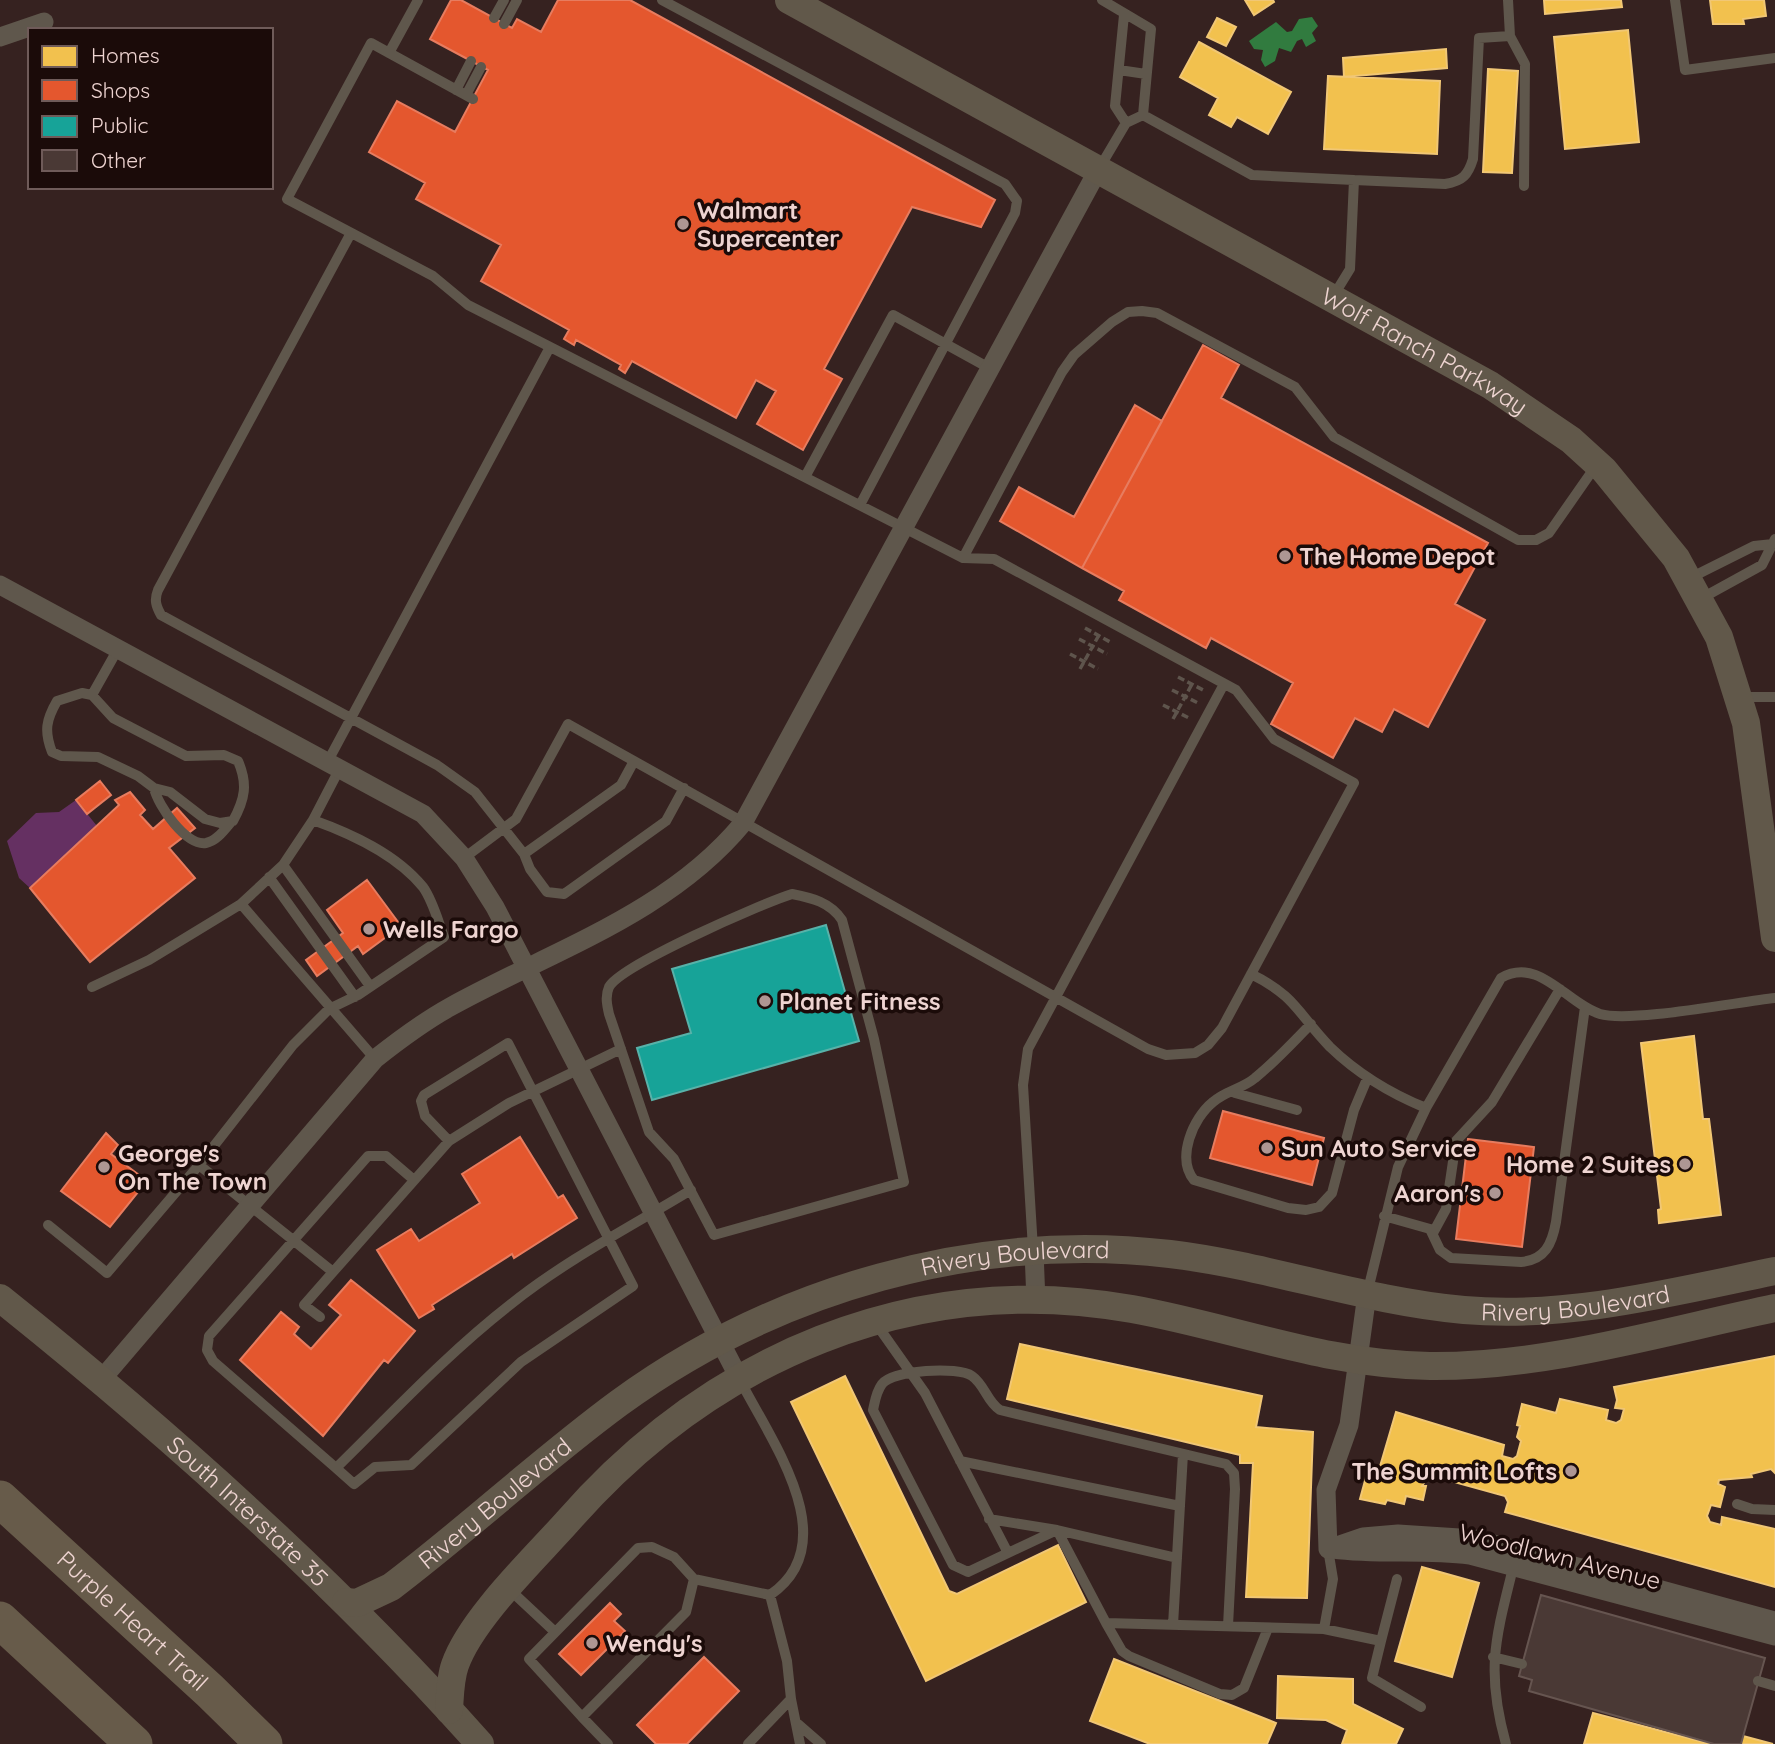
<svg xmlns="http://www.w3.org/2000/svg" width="1775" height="1744" font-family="Quicksand,sans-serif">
<rect width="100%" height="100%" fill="#362220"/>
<path fill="#653062" d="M76,800L97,826L30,888L19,878L7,841L36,813L59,812Z"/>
<path fill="#317b3f" d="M1312,17L1318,26L1312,33L1316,41L1306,47L1302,39L1297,41L1291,52L1279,48L1275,61L1265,67L1261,60L1263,50L1254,49L1249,41L1276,22L1287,32L1292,31L1299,19Z"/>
<path fill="#f2c14e" stroke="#f1c775" stroke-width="2" d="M1245,0H1273L1274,2L1254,15Z
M1544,0H1621L1622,7L1545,14Z
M1710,0H1764L1766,16L1743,19L1744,24H1713Z
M1217,18L1236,27L1226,46L1207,37Z
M1628,30L1639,142L1565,149L1554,37Z
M1199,42L1291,92L1268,134L1237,117L1231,127L1209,115L1218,98L1180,77Z
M1446,49L1447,68L1344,77L1343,58Z
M1488,69L1518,71L1512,173L1483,172Z
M1328,76L1440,81L1437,154L1324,149Z
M1694,1036L1703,1119H1709L1721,1215L1659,1223L1658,1210L1661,1209L1641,1043Z
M1020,1344L1262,1396L1256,1427L1313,1432L1307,1598L1246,1597L1253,1463H1240V1455L1007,1399Z
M1775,1356V1473L1771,1469L1751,1474L1752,1477L1719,1480L1718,1484L1725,1487L1720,1507L1711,1505L1707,1516L1710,1522L1721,1525L1722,1517L1775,1529V1587L1505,1512L1508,1502L1505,1496L1429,1475L1422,1486H1426L1423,1500L1406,1496L1404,1504L1387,1500L1385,1504L1360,1499L1366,1477L1376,1480L1396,1412L1504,1445L1502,1456L1513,1459L1517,1456L1521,1441L1517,1437L1520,1426L1517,1425L1522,1404L1556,1413L1560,1399L1608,1410L1606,1420L1616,1423L1621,1420L1624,1409L1615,1408L1617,1400L1614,1387Z
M845,1376L949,1591L957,1594L1058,1545L1086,1602L926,1681L791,1402Z
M1422,1567L1479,1583L1452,1677L1395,1661Z
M1114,1659L1276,1723L1267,1744H1150L1090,1721Z
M1278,1676L1353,1679V1704L1403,1729L1396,1744H1342L1347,1730L1326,1720L1277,1718Z
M1593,1713L1711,1744H1584Z
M1743,1736L1773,1744H1741Z"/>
<path fill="#e4572e" stroke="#e77c5f" stroke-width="2" d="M451,0H461L512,28L517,19L541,32L558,0H630L995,200L981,227L912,207L824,369L842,379L803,450L757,424L776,391L756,380L736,418L632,361L625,373L619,369L621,365L576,340L574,345L564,339L569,330L481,281L501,245L416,199L425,183L369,152L397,101L455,132L488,70L430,39Z
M1203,345L1239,365L1221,398L1488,543L1455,604L1485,620L1428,727L1394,709L1382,732L1355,718L1333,758L1271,724L1293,683L1211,638L1206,648L1119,600L1124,591L1082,568Z
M1135,405L1162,421L1082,568L1000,521L1019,487L1074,517Z
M100,781L111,795L87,814L76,800Z
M130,792L145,810L140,815L153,829L177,808L195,828L169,848L195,878L90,962L30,888L119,805L115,800Z
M367,880L401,926L363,954L358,946L317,976L306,960L343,933L327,910Z
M1223,1111L1324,1138L1312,1185L1210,1158Z
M106,1133L118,1145L111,1154L147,1181L110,1227L61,1191Z
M520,1137L558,1198L563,1195L577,1218L514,1258L512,1254L432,1305L434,1309L419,1318L377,1250L411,1229L419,1241L480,1203L462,1174Z
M1468,1139L1534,1147L1522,1247L1456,1239Z
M351,1280L415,1331L388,1363L384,1360L323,1436L240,1360L281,1312L299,1327L294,1334L311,1349L341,1315L329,1305Z
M610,1603L621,1614L614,1621L625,1631L581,1675L559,1654Z
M704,1657L739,1691L687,1744H656L637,1725Z"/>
<path fill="#17a398" stroke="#58b2a9" stroke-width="2" d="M826,925L859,1041L652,1100L637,1048L691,1033L672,969Z"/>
<path fill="#4a3935" stroke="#665550" stroke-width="2" d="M1541,1595L1765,1658L1741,1744H1714L1529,1691L1532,1680L1519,1676Z"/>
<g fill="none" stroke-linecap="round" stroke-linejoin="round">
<path stroke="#5e544c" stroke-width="3.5" stroke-dasharray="7 3.5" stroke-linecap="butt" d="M1085,628L1112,643
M1079,639L1107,654
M1070,654L1098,669
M1080,669L1099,635
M1178,677L1205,691
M1172,690L1200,704
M1163,705L1191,719
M1173,719L1192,684"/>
<path stroke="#5f574c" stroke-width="10" d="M662,0L1005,184L1017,201L1015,213L860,505
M1675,0L1685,70L1775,58
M1124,15L1115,106L1126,123
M494,18L504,0
M504,24L517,0
M1510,36L1525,64L1524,186
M389,53L418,0
M1119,70L1146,74
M456,90L471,61
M466,95L481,67
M1143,115L1252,175L1354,180
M1100,167L1126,123L1143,115L1151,29L1102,0
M351,233L158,590C154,600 156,606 161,615L437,765L475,792L524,854L621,785L634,761
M1334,295L1350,269L1354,180L1445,184C1463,181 1468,175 1473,159L1479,38L1510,36L1508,0
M805,477L893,315L991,369
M963,558L1062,372L1074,355L1112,322L1128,312L1142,311L1157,313L1295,387L1334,437L1518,540H1536L1549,533L1595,467
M1690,578L1754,546L1773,544
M1702,598L1762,565L1775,539
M82,693L92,695L113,718L186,756L224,755L238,761C248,784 245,799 233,821L220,823L205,819L170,792L154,788L138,776L98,757L61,756L52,752C44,731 46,720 57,701Z
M92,695L119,647
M1741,697H1775
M328,761L550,347
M340,768L313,820L283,865L241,904L375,1059
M154,788C158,806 186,846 206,843C217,841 225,829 232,821
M313,820C352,834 396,854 423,887C433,901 438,921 444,937L358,995L329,1009L293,1045L199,1165L333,1272L449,1141L509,1103L621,1049
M524,854L530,869L547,892L564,894L666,821L684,788
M464,858L516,819L568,724L1148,1049L1166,1055L1195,1053L1208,1045L1222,1028L1354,783L1274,739L1236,690L994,559L963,558L468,305L433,276L287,199L371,43L473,99
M283,865L370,986
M269,877L355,997
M792,894C812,898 830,902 842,920L874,1039L904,1182L714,1235L674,1159L649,1132L609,1014C607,1005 605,996 609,987C621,965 763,903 792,894Z
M1251,974C1296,996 1298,1014 1330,1047C1359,1075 1389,1093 1426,1108
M92,987L149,960L241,904
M1311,1024C1293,1042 1275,1062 1255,1078C1242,1089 1225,1091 1213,1102C1193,1118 1176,1158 1194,1180L1288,1208L1306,1210L1319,1207L1332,1193L1354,1110L1367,1079
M1235,1093L1297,1110
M414,1180L386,1156H368L209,1336L207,1350L213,1361L336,1468C393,1412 448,1353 511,1304C566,1260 630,1227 691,1190
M1384,1216L1430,1229L1440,1250L1451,1258L1521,1262C1545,1260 1552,1244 1556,1222L1585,1007
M48,1225L107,1273L199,1165
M1433,1233L1446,1209L1456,1141L1492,1102L1560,989
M1033,1249L1023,1085L1028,1049L1224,684
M1367,1294L1398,1167L1426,1108L1501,978C1539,956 1566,1003 1600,1014C1630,1023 1737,1002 1775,998
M320,1317L304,1305L333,1272
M877,1325L925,1393L1008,1553L1057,1530L1106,1623L1324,1629L1333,1579L1328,1549
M960,1461L1180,1506
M336,1468L354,1484L375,1467L411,1465L521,1362L633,1286L508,1043L424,1095L421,1101L425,1116L449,1141
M1737,1504L1752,1509L1775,1510
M989,1519L1057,1530L1177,1558
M652,1547L674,1557L694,1579L686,1612L582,1717L529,1659L638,1548Z
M1008,1553L968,1572L953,1565L873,1410C875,1401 876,1392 882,1384C893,1370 958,1366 972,1376C985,1385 987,1402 1000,1410L1226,1464L1234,1473L1235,1489L1228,1626
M694,1579L770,1595C846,1543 772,1442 741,1382
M509,1589L554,1631
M1106,1623L1122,1651L1129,1656L1220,1694L1232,1695L1244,1688L1268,1628
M1173,1625L1183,1454
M1324,1629L1381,1641L1372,1678L1421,1707
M1381,1641L1397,1579
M1493,1657L1522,1664
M1758,1681L1775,1686
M791,1699L800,1744
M582,1717L608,1744
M798,1724L821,1744
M748,1744L791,1699L787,1661L770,1595
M1506,1744C1485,1669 1496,1637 1514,1564"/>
<path stroke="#5f574c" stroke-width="19" d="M0,37L44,22
M0,585L423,814L464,858L495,907L739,1378
M1034,1251L1036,1302
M101,1380L375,1059C399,1040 423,1022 450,1007C551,951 668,914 743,823L1098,170
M1328,1549L1363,1537L1398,1534L1475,1539L1775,1621
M1328,1549L1326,1490L1349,1425L1367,1294
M1333,1549C1379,1555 1424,1549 1470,1555L1775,1636"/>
<g stroke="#61584a" stroke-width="28">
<path id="s1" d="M789,0L1490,385L1571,440L1604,470L1676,558L1719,637L1746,723L1775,938"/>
<path id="s2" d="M0,1298C170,1434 335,1581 480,1744"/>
<path id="s3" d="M346,1602L357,1603L391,1587C469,1528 540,1461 619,1403C775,1289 977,1231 1170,1254C1269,1266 1364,1301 1464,1310C1569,1319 1673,1292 1775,1271"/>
<path d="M449,1710C450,1695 450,1679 455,1665C471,1619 534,1559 567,1522C710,1358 913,1270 1132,1309C1232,1327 1327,1365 1430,1366C1546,1367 1662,1332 1775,1308"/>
</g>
<g stroke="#675b4a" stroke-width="37">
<path id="s4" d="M0,1499L210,1691L264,1744"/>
<path d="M0,1620L134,1744"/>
</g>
</g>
<g fill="#ae9693" stroke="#1b0b09" stroke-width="2.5">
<circle cx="683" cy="224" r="7"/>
<circle cx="1285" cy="556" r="7"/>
<circle cx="369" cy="929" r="7"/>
<circle cx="765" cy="1001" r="7"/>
<circle cx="1267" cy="1148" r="7"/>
<circle cx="1685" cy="1164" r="7"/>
<circle cx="104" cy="1167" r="7"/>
<circle cx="1495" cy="1193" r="7"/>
<circle cx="1571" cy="1471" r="7"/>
<circle cx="592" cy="1643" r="7"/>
</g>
<g text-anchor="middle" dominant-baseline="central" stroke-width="7" stroke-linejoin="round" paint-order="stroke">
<g font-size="24" font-weight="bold" fill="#eed4d1" stroke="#1b0b09" text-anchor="start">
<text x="697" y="210">Walmart<tspan x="697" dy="28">Supercenter</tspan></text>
<text x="1299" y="556">The Home Depot</text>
<text x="383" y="929">Wells Fargo</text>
<text x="779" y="1001">Planet Fitness</text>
<text x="1281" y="1148">Sun Auto Service</text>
<text x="118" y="1153">George's<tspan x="118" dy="28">On The Town</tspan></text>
<text x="1671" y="1164" text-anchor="end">Home 2 Suites</text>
<text x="1481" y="1193" text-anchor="end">Aaron's</text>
<text x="1557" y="1471" text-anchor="end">The Summit Lofts</text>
<text x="606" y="1643">Wendy's</text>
</g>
<g font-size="24" fill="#eed4d1" stroke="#1b0b09">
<text stroke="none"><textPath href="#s1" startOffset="726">Wolf Ranch Parkway</textPath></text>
<text stroke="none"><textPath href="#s3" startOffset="770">Rivery Boulevard</textPath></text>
<text stroke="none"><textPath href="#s3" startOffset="1337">Rivery Boulevard</textPath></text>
<text stroke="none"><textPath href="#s3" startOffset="182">Rivery Boulevard</textPath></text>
<text stroke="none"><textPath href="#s2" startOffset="327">South Interstate 35</textPath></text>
<text transform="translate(1560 1556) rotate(14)">Woodlawn Avenue</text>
<text stroke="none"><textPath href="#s4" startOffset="180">Purple Heart Trail</textPath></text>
</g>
</g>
<rect x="28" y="28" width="245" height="161" fill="#1b0b09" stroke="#6f5b59" stroke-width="2"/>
<rect x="42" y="46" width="35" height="21" fill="#f2c14e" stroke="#6f5b59" stroke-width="2"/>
<text x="91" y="63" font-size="21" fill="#eed4d1">Homes</text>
<rect x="42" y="80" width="35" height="21" fill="#e4572e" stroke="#6f5b59" stroke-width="2"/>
<text x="91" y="98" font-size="21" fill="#eed4d1">Shops</text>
<rect x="42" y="116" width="35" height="21" fill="#17a398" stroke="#6f5b59" stroke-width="2"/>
<text x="91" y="133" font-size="21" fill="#eed4d1">Public</text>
<rect x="42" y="150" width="35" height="21" fill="#4a3935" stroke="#6f5b59" stroke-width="2"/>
<text x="91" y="168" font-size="21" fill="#eed4d1">Other</text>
</svg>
